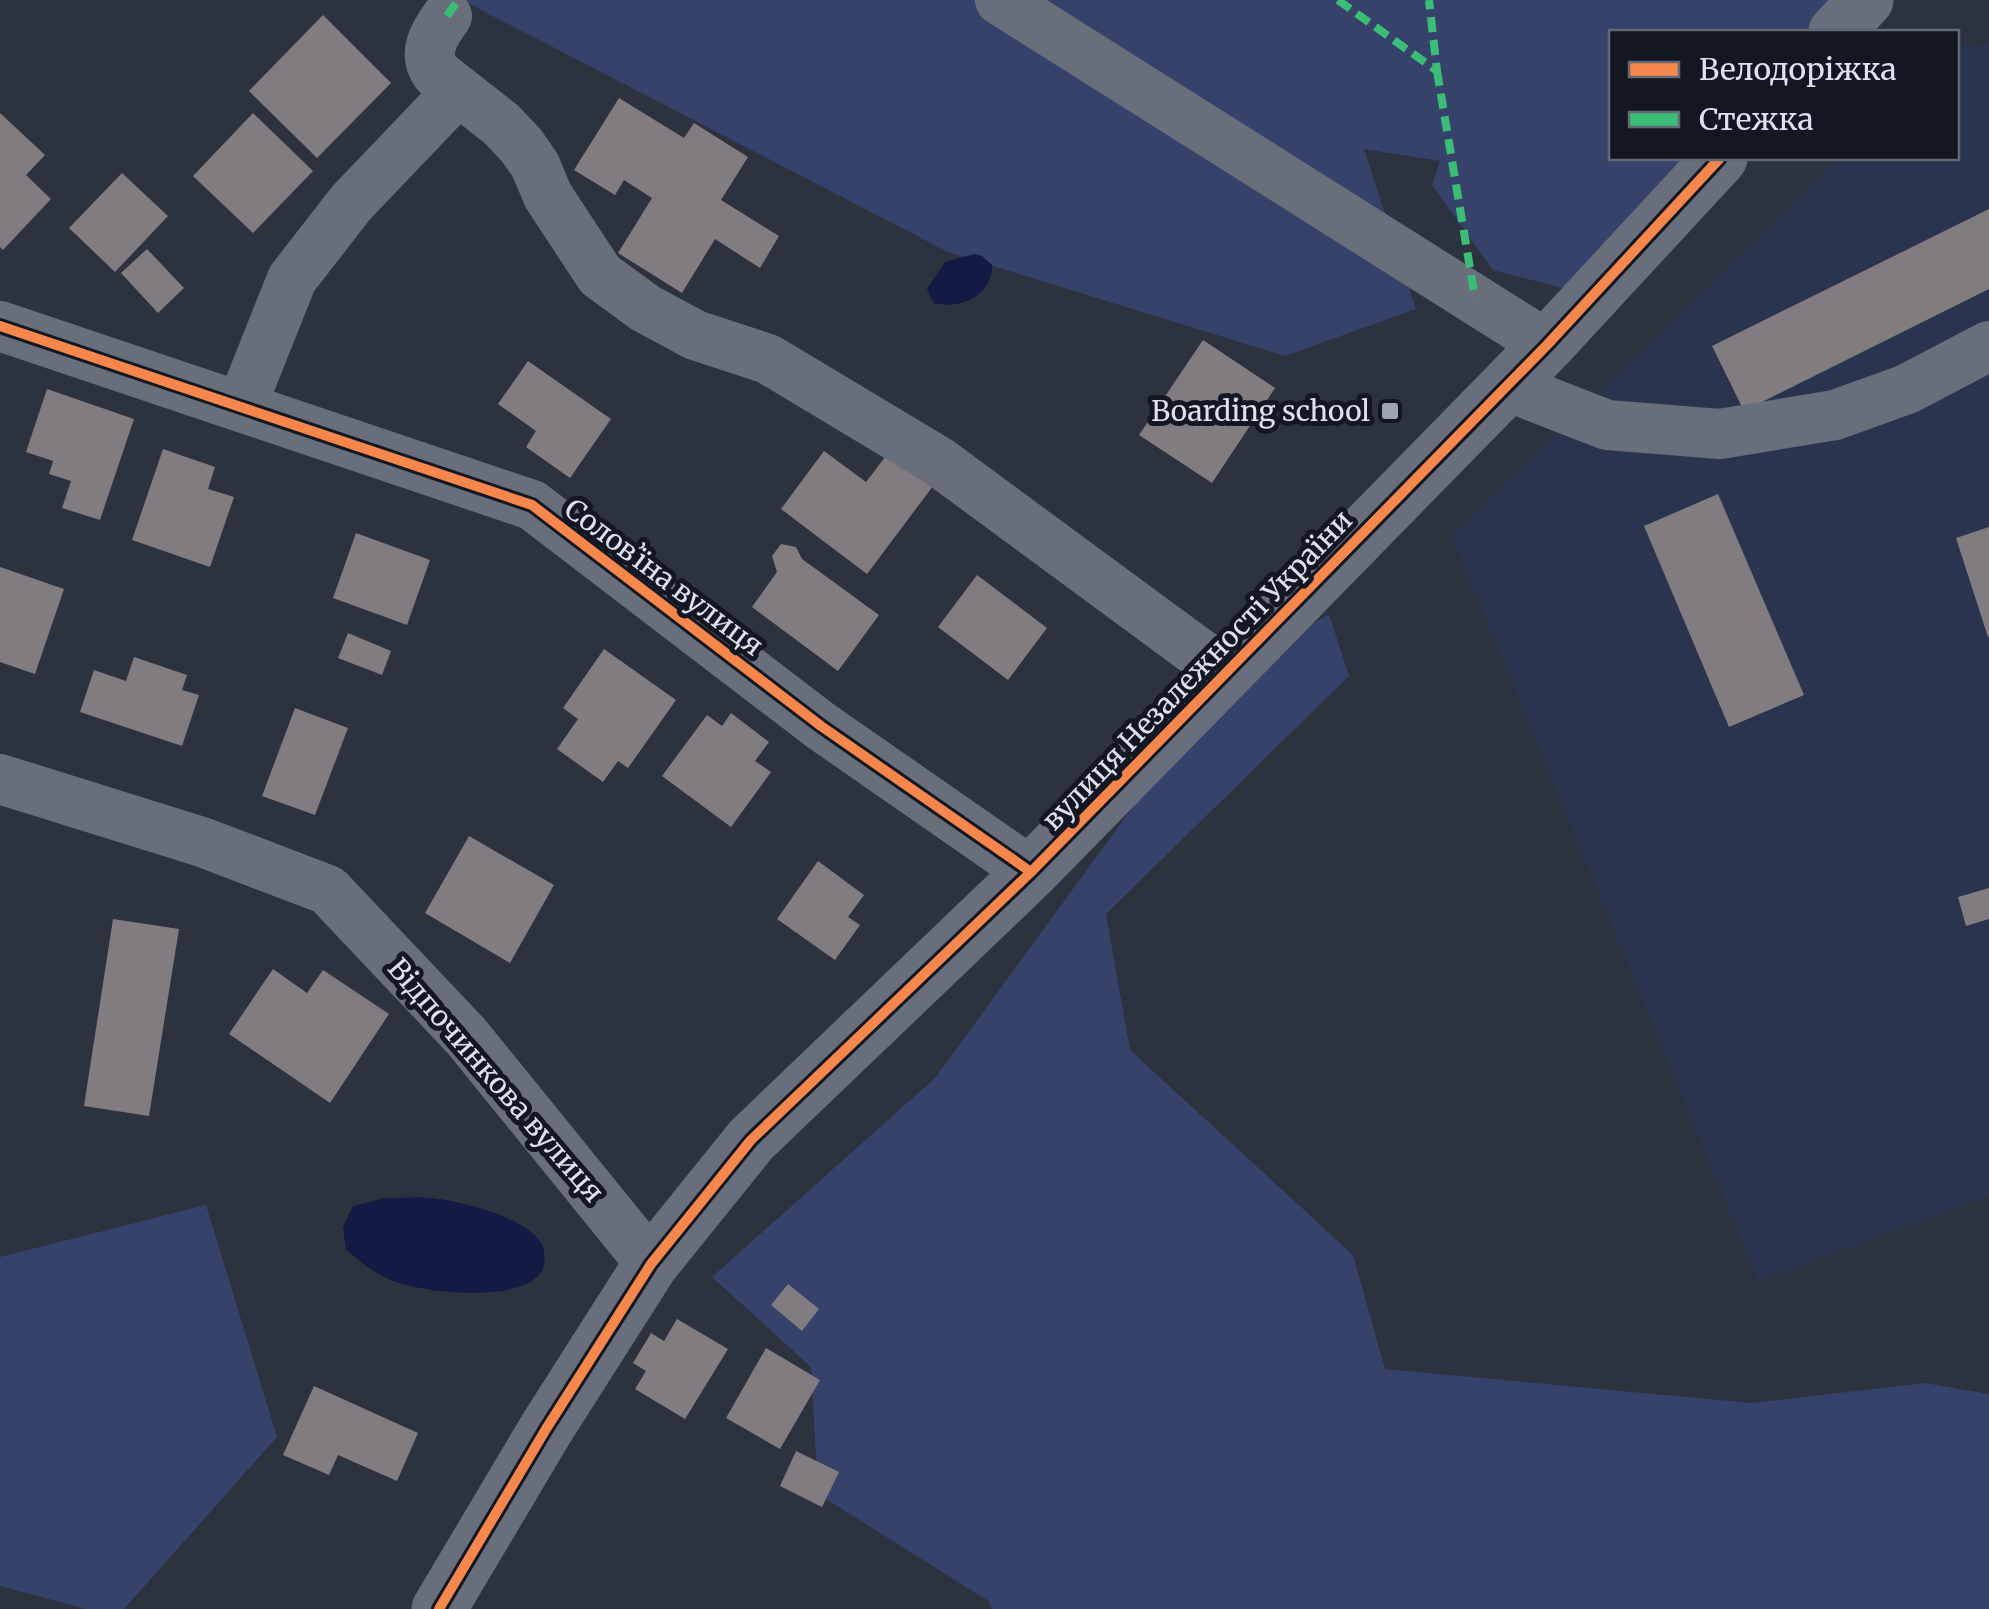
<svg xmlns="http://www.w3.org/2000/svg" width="1989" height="1609" font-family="Merriweather,serif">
<rect width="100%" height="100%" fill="#2d323f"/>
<path fill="#2a344f" d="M1989,43V1196L1758,1281L1452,536L1840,158H1956L1957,47Z"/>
<path fill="#37426b" d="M462,0H1835L1806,32H1612V158H1693L1566,289L1493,270L1432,185L1440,161L1364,149L1416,309L1285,356L948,252Z
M1329,614L1349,676L1106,914L1130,1050L1353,1255L1385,1369L1751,1403L1925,1383L1989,1394V1609H992L990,1602L818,1494L811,1367L712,1277L935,1078L1146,789L1268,650Z
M206,1205L277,1437L124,1609H87L0,1586V1257Z"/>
<path fill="#131a43" d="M974,254L982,256L992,265C993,284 979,298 961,303C953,306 942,304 934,304L927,289L945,262Z
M385,1198C401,1198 417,1197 432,1198C460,1201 541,1220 544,1252C545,1260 545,1268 540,1274C515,1304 415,1293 384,1277C370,1270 358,1259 346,1250L343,1227L353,1206Z"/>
<path fill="#817c80" d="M323,15L391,83L317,158L249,91Z
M619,98L684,138L694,123L748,157L721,200L779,236L760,268L715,239L682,293L618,253L652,198L624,180L615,195L574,170Z
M0,113L45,155L26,175L51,199L3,250L0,247Z
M253,113L313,171L253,233L193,176Z
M122,173L168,216L115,272L69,228Z
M1989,209V289L1744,411L1712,346Z
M147,249L184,288L158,313L121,273Z
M1203,340L1275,388L1212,483L1139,435Z
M528,361L611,419L570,478L526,447L536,431L498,404Z
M47,389L134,419L100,520L62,508L71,481L49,474L53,461L26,452Z
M892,448L936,482L867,574L781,509L824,451L866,482Z
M163,449L215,467L208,489L234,497L210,567L132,540Z
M1718,494L1804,695L1729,727L1644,526Z
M1989,527V637H1988L1956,538Z
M356,533L430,560L407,625L333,598Z
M781,544L796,547L802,559L879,615L838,671L752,607L777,572L772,556Z
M0,567L64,589L35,674L0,662Z
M977,575L1047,628L1008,680L938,627Z
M348,633L391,651L382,675L338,658Z
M604,649L676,700L628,768L618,761L603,782L557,749L578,719L563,708Z
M134,657L187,675L182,690L199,695L182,746L80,712L94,670L126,681Z
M295,708L348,728L315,815L262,796Z
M731,713L769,742L755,761L771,772L731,827L662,776L707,715L722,726Z
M469,836L554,885L510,963L425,913Z
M818,861L864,895L848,917L860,925L835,960L777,919Z
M1989,888V919L1966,926L1958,897Z
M113,919L179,929L149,1116L84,1106Z
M273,969L307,993L323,970L389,1014L330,1103L229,1034Z
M788,1284L819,1309L802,1331L771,1305Z
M677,1319L728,1349L685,1419L635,1389L646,1371L633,1363L651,1333L664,1341Z
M766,1348L820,1380L780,1449L726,1418Z
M314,1386L418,1433L397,1481L338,1455L329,1475L283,1455Z
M796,1451L839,1472L822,1507L780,1486Z"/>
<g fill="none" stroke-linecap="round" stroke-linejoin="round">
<path stroke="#696e7b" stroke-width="50" d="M1000,0L1547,345
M447,16C434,34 422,53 436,73L501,124L521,145L535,165L548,196L600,275L645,308L695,335L768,359L938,461L1226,673
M0,326L532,505L821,726L1031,872
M1507,386L1607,425L1720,434L1835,415L1907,389L1989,346
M241,407L292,279L351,203L458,91
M0,779L202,842L328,890L466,1036L651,1264"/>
<path stroke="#696e7c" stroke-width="55" d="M1836,32L1866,0
M439,1609L546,1429L651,1264L751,1140L1031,872L1547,345L1720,158"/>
<path stroke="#3abd76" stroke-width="8" stroke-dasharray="15 8" stroke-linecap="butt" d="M1338,0L1437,71L1429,0
M447,16L458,0
M1437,71L1475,298"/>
<defs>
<path id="cycleway" d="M0,326L532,505L821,726L1031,872
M439,1609L546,1429L651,1264L751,1140L1031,872L1547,345L1720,158"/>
</defs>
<use href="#cycleway" stroke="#131722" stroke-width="16"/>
<use href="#cycleway" stroke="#f5874c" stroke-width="10"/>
</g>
<rect fill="#9fa4b3" stroke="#131722" stroke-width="4" x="1380" y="401" width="20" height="20" rx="5"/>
<g text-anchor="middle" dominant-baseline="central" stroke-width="10" stroke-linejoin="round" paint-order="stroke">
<g font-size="28" fill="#dce2f2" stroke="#131722" text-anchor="end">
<text x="1370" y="411">Boarding school</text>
</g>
<g font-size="28" fill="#dce2f2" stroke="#131722">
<text transform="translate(664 577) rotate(37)">Соловʼїна вулиця</text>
<text transform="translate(1197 670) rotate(-46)">вулиця Незалежності України</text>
<text transform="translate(496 1080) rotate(49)">Відпочинкова вулиця</text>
</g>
</g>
<rect x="1609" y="30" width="350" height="130" fill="#131722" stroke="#636875" stroke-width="2.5"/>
<rect x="1629" y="62" width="50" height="15" fill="#f5874c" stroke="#636875" stroke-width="2.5"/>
<text x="1699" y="80" font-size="30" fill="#dce2f2">Велодоріжка</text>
<rect x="1629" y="112" width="50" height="15" fill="#3abd76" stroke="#636875" stroke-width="2.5"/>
<text x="1699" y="130" font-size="30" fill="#dce2f2">Стежка</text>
</svg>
